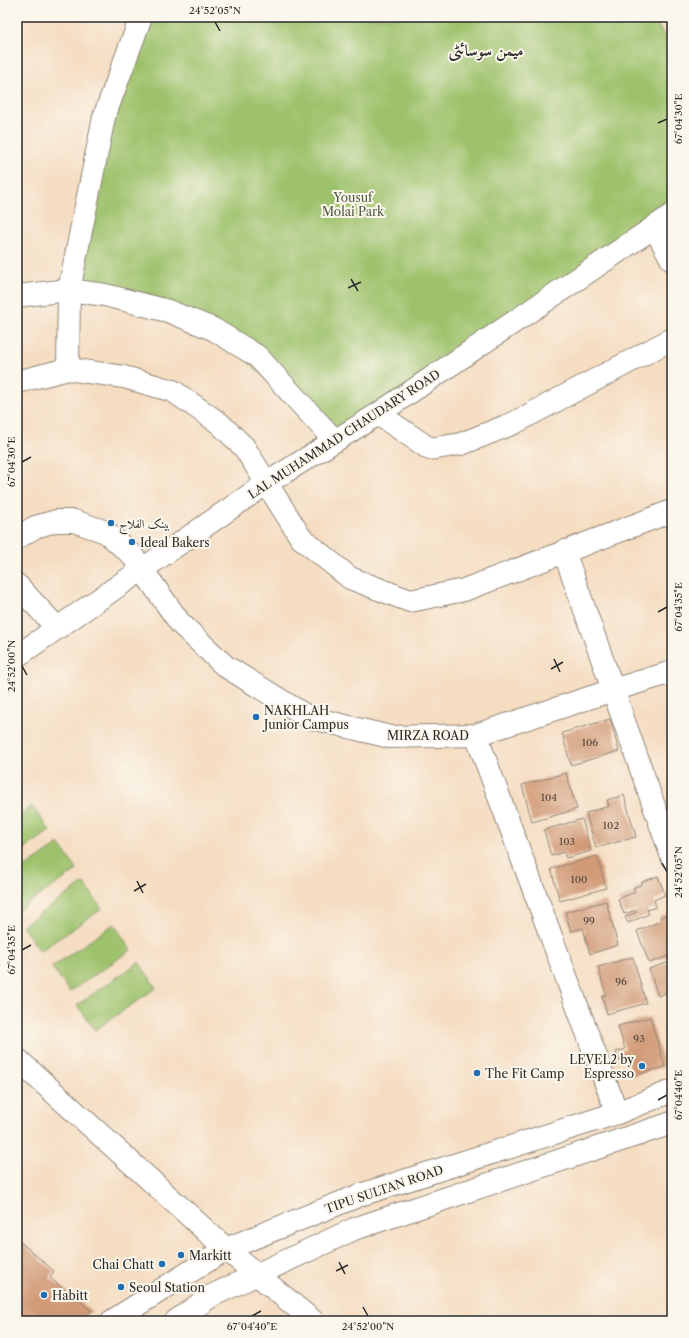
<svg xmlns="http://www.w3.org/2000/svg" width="689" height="1338" font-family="'Libre Caslon Text',Amiri,serif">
<rect width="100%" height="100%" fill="#fbf7ec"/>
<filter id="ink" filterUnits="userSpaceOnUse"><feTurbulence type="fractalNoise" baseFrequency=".025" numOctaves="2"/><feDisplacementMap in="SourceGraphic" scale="8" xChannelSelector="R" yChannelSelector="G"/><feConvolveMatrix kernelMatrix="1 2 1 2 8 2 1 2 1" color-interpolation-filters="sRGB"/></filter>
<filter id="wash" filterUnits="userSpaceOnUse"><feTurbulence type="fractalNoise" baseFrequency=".012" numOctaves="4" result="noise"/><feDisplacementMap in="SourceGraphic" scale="16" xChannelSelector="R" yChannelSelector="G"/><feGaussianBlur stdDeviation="0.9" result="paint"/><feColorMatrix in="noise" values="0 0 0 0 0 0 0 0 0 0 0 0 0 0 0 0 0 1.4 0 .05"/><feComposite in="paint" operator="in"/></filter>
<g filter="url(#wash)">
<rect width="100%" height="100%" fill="#f5ddc2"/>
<path fill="#9ec26c" stroke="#64764c" d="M141,17H652L672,47V215L334,441L213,329L69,290Z
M32,806L50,831L17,854V816Z
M59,844L77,870L17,911V873Z
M84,883L102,909L40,951L22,926Z
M114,924L131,950L70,992L52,967Z
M139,962L156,988L95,1030L77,1005Z"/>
<g id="blocks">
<path fill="#d29b78" d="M610,719L619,751L571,765L562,733Z
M566,773L577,809L532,822L522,785Z
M624,795L636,837L596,848L586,813L609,806L607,800Z
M582,819L591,851L566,858L564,852L551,856L544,830Z
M597,856L606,888L560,901L551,869Z
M658,876L665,895L654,900L656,907L647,910L649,914L628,923L625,917L637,912L636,910L624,914L618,899L635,892L633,888L642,884V882Z
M606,901L618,945L590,954L583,928L571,931L565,912Z
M672,913V955L649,963L637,931L661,921L660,917Z
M633,957L646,1003L607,1014L602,996L606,995L598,967Z
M672,961V991L658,996L649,969Z
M672,1009V1027L667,1010Z
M650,1017L665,1067L632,1076L627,1058L619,1061L616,1052L625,1049L618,1026Z
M17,1239L54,1271L50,1278L92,1311L79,1321H17Z"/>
</g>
</g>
<g filter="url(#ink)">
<use href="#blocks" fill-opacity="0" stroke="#908476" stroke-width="1"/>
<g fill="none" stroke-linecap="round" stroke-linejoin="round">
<defs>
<path id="minor" d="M654,227L672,260
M17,296L69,290L105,295L168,311L213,329L257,356L335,441
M68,369L69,290L104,117L141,17
M17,382L68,369L124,377L173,391L219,423L244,447L301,538L350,578L410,601L464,590L672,511
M378,414L430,449L461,444L514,423L672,339
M17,538L35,527L56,521H74L106,532L132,555L180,623L225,666L308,717L390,737L476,735L613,690L672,672
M564,551L672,857
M17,585L57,628
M17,656L267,483L378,414L672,215
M476,735L617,1113
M17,1059L226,1249L313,1321"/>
<path id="major" d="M112,1321L226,1249L360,1195L617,1113L672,1091
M176,1321L211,1296L354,1229L672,1123"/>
</defs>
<use href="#minor" stroke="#908476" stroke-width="24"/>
<use href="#major" stroke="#908476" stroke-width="24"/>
<use href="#minor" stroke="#fff" stroke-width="22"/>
<use href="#major" stroke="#fff" stroke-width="22"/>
</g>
</g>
<path fill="none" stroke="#2b2b2b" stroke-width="1.5" d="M215,22L220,31M658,123L667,119M351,279L358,291M348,288L361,282M22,462L31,457M658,612L667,607M554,659L560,672M22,666L27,675M551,669L563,662M662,863L667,872M137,881L143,893M134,891L146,884M22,950L31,945M658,1100L667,1095M339,1262L345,1274M336,1271L348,1265M363,1307L368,1316M252,1316L261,1311"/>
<g fill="#1f6fb2" stroke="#fbf7ec" stroke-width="1.5">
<circle cx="111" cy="523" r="4"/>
<circle cx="132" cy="542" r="4"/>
<circle cx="256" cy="717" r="4"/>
<circle cx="642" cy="1066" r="4"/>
<circle cx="477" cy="1073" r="4"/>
<circle cx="181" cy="1255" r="4"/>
<circle cx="162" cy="1264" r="4"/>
<circle cx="121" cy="1287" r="4"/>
<circle cx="44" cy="1295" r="4"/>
</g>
<g text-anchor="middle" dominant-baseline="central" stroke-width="4" stroke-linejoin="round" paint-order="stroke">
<g font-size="10" fill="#55473e">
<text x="590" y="742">106</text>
<text x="549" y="797">104</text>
<text x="611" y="825">102</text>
<text x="567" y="841">103</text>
<text x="579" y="879">100</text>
<text x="589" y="920">99</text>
<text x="621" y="981">96</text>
<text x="639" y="1038">93</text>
</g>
<g font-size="12" fill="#4e583e" stroke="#fbf7ec">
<text x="353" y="197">Yousuf<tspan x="353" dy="14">Molai Park</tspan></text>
</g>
<g font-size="12" fill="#2b2b2b" stroke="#fbf7ec">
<text transform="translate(344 434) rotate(-33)">LAL MUHAMMAD CHAUDARY ROAD</text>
<text x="428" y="735">MIRZA ROAD</text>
<text transform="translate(384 1189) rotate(-19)">TIPU SULTAN ROAD</text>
</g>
<g font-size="12" fill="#2b2b2b" stroke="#fbf7ec" text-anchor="start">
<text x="119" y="523">بینک الفلاح</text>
<text x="140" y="542">Ideal Bakers</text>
<text x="264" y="710">NAKHLAH<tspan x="264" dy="14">Junior Campus</tspan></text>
<text x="634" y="1059" text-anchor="end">LEVEL2 by<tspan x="634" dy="14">Espresso</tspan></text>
<text x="485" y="1073">The Fit Camp</text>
<text x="189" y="1255">Markitt</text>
<text x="154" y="1264" text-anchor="end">Chai Chatt</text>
<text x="129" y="1287">Seoul Station</text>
<text x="52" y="1295">Habitt</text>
</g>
<g font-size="16" font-weight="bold" fill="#2b2b2b" stroke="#fbf7ec">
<text x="486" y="50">میمن سوسائٹی</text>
</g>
</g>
<rect width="689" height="1338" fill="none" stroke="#fbf7ec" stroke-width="44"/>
<rect x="22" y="22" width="645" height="1294" fill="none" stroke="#2b2b2b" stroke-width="1.5"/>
<g font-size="10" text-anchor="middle" fill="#2b2b2b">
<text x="215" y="14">24°52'05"N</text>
<text transform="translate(678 119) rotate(-90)" y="4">67°04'30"E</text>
<text transform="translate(11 462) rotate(-90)" y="4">67°04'30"E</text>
<text transform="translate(678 607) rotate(-90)" y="4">67°04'35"E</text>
<text transform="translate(11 666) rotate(-90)" y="4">24°52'00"N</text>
<text transform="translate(678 872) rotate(-90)" y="4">24°52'05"N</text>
<text transform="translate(11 950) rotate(-90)" y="4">67°04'35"E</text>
<text transform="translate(678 1095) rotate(-90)" y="4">67°04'40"E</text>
<text x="252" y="1330">67°04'40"E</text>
<text x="368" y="1330">24°52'00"N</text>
</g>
</svg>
